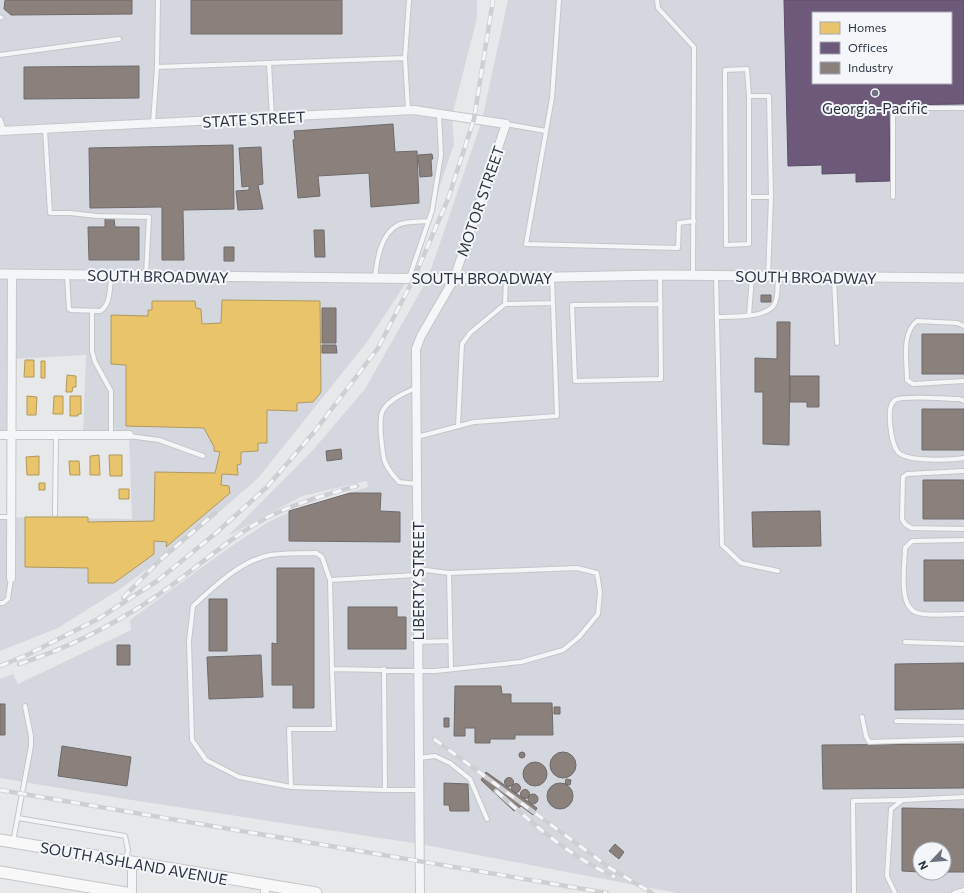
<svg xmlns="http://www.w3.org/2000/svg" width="964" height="893" font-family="Commissioner,sans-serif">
<rect width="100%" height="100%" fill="#e6e8ea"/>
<path fill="#d4d7dd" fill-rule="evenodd" d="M0,0H477V18L452,116L454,144L409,278L367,342L259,477L192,536L120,589L58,628L0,651V517L132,519L129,436L83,435L86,355L11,359V435H0Z
M508,0H964V893H677L420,844L119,798L0,778V679L13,674L18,684L131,630L130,620L230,547L268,522L296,509L368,487L367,481L302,496L228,536L313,450L365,389L428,278L482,120ZM813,13H951V83H813ZM920,849H944V873H920Z"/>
<path fill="#e9c46a" stroke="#b0995f" d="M222,300L320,301L321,392L313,402L297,403V411L267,410V443H258V451L241,452V464L237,465L238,475L222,474L221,485L229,486L230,493L166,547L167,542L154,541V554L114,583H88V568L25,567V517H88V522L154,521L155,472L215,473L220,452L214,451V447L204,428L126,426V365L111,364V315L148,316V310H152V301H195L196,308L201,309L202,324L221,323Z
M25,360H34V377H24Z
M41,361H45V378H41Z
M67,375L76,376V387H73L72,392H66Z
M27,396L37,397L36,415H27Z
M54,396H63V414H53Z
M70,396H81V414H78V416H70Z
M99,455L100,475H90V456Z
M109,455H122V476H110Z
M39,456V475H27L26,457Z
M69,461H79L80,475H70Z
M39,483H45V490H39Z
M119,489H129V499H119Z"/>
<path fill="#6d597a" stroke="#594e6a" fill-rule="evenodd" d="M784,0H964V104L889,105L890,181L856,182V173L822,174V165L788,166ZM813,13H951V83H813Z"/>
<path fill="#8a817c" stroke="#6e6a6c" d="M5,0H132V14L11,15L4,9Z
M191,0H342V34H191Z
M139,66V98L24,99V67Z
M393,124L395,152L417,151L419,203L371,207L369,173L318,176L320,196L298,198L293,140L295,139L294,131Z
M233,145L234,209L183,210L184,260H162V207L90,208L89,148Z
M261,147L263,184L258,185L263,209L238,210L236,191L249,190V186L242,187L239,148Z
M432,154L433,159H431L432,176L420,177L418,155Z
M105,218H114L115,227H139V260H89L88,227H105Z
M314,230H324L325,257H315Z
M224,247H234V261H224Z
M761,295H771V302H761Z
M322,308H336V343H322Z
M777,322H790L789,445L763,444V392H755V358L777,359Z
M922,334H964V374H922Z
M322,345H336L337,353H322Z
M790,376H819V407H807V402H790Z
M922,409H964V450H922Z
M341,449L342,459L327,461L326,451Z
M923,480H964V519H923Z
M350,493H381L380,511L400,512V542L289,541V511Z
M820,511L821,546L753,547L752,512Z
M924,560H964V601H924Z
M277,568H314V708H293V685H272V643L277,644Z
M209,599H227V651H209Z
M348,607H397V617H406V649H348Z
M117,645H130V665H117Z
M261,655L263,697L209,699L207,657Z
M964,663V709L895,710V664Z
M455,686H501L502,694H511V703H552L553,735H515V739H490V743H475V728H465V736H454Z
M0,704H5V735H0Z
M554,707H560V714H554Z
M444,718H449V727H444Z
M964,744V788L823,789L822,745Z
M62,746L131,757L127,786L58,776Z
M519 755a3 3 0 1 1 6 0a3 3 0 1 1-6 0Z
M550 765a13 13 0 1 1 26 0a13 13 0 1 1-26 0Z
M523 774a12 12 0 1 1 24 0a12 12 0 1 1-24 0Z
M486,772L537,808L533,815L521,806L514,811L481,780Z
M504.5 782a4.5 4.5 0 1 1 9 0a4.5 4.5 0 1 1-9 0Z
M566,779L571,780L570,785L565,784Z
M444,783L468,784L469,811H450L449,805H444Z
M547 796a13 13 0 1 1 26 0a13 13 0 1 1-26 0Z
M511.5 788a4.5 4.5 0 1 1 9 0a4.5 4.5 0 1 1-9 0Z
M520.5 794a4.5 4.5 0 1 1 9 0a4.5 4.5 0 1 1-9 0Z
M528 799a5 5 0 1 1 10 0a5 5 0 1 1-10 0Z
M902,808L964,809V872H944V849H920V872L902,871Z
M615,844L624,852L619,859L609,851Z"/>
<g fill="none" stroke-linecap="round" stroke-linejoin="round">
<defs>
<path id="service" d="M559,0L552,98L526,244L678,248L679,223L694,221
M657,0L658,8L694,47L693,276
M0,55L119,39
M405,58L409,0
M269,63L272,117
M157,67L158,0
M749,96H769L771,197
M0,119L4,131
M153,123L157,67L405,58L408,110
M506,124L546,131
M45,129L50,213H70L97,216L149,217L146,275
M749,197V96L747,69L725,70L726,245L749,244V197H771L768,277
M893,197V108H964
M67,275L69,309L71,310L100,311C111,305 110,286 111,275
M660,276L661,379L575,381L572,305L660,304
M716,276L722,545L741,563L778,571
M375,277C377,261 380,234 398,225C406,221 419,222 428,221
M409,278L432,211L441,155L439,114
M834,278L837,343
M505,304L553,303
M92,311V351L95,362L111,391V435
M749,315L752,277
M717,317C731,317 765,318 774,305C779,298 777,285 778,277
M964,326L957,323L917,321C901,333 907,362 907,380L913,384L964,381
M416,388C404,393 390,399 383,410C378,419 382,449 384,459C386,468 393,475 399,482L417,484
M964,401L959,399C948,399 903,395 895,400C888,406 890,415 890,423C891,432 892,445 898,452C906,462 952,460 964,458
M458,426L462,344L470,333L505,304L506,278
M129,436L159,440L203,456
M417,437L474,422L557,416L552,277
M964,471L907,474L903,477L902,519L905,524L911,528L964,529
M55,514L56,435
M0,517H11
M964,540L912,541L905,548C905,564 898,604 915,612C924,617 953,614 964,614
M418,569L449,573L451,669
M417,575L330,580L332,669L435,671L521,662L563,650L579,637L598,614L600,592L597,573L577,568L449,573
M0,603H3L8,599L11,578
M418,642L450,641
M905,642L964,644
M332,669L334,729H289L291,787L385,790
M384,669L385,790H419
M862,717L866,736L869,742L964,739
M896,721L964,722
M419,758L435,756L450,763L470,779L487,819
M291,787L239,777L206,760L192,740L189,641L193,606C215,586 240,561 270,555C285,553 301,553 316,553L322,557L330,580
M18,818L125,836L128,850L126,860
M13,842L31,746V736L25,706
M854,893L853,801L902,800
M895,893L887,876L891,809L903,800L964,797
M954,893L964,890"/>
<path id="minor" d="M0,131L414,110L506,124L454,279L421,336L416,349L420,893
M0,435H129
M11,578L12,274
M132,893V863
M265,893V885"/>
<path id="tertiary" d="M0,274L454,279L660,275L964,278"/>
<path id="secondary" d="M0,840L316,893
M0,872L126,893"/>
</defs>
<use href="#service" stroke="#c4c6c8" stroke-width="6"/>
<use href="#minor" stroke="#c4c6c8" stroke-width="10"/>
<use href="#tertiary" stroke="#c4c6c8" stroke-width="11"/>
<use href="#secondary" stroke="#c4c6c8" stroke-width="13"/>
<use href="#service" stroke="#f5f6f7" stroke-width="4"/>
<use href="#minor" stroke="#f5f6f7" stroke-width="8"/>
<use href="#tertiary" stroke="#f5f6f7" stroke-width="9"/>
<use href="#secondary" stroke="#f8f8f8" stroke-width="11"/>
<defs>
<path id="rail" d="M0,19L2,16
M123,598L160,560L215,513
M19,664C66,649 111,626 152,599C192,573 226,539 268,517C296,503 327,494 357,486
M0,666L27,655L98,619L157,581L216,533L267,487L315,431L378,348L414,278L448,199L474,119L493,0
M434,739L610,868L652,893
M0,790L607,893
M496,791C532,823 570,857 615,877"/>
</defs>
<use href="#rail" stroke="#cecfd2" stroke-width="4.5"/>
<use href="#rail" stroke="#f4f6f9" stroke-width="3" stroke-dasharray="9" stroke-linecap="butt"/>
</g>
<circle fill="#6c737f" stroke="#f4f6f9" stroke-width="1.5" cx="875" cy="93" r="4"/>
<g text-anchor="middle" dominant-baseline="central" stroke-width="4" stroke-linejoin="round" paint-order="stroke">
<g font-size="15" fill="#2b3445" stroke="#f4f6f9">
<text x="875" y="108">Georgia-Pacific</text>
</g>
<g font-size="15" fill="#2b3445" stroke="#f4f6f9">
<text transform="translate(254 119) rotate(-3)">STATE STREET</text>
<text transform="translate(480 201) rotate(-71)">MOTOR STREET</text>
<text transform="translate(158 276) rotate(1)">SOUTH BROADWAY</text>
<text transform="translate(806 277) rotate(1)">SOUTH BROADWAY</text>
<text x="482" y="278">SOUTH BROADWAY</text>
<text transform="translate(418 581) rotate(-90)">LIBERTY STREET</text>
<text transform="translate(134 863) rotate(10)">SOUTH ASHLAND AVENUE</text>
</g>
</g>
<rect x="812" y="12" width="140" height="72" fill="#f4f6f9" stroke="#a4a8b1"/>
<rect x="820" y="22" width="20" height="12" fill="#e9c46a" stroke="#a4a8b1"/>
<text x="848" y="32" font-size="12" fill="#2b3445">Homes</text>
<rect x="820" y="42" width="20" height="12" fill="#6d597a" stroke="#a4a8b1"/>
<text x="848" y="52" font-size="12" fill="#2b3445">Offices</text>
<rect x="820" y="62" width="20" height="12" fill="#8a817c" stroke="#a4a8b1"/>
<text x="848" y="72" font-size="12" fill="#2b3445">Industry</text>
<g transform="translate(932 861) rotate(244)"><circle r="19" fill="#f4f6f9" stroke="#a4a8b1"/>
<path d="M0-3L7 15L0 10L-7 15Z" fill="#6c737f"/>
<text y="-6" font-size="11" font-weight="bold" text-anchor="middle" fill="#2b3445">N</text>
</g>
</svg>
